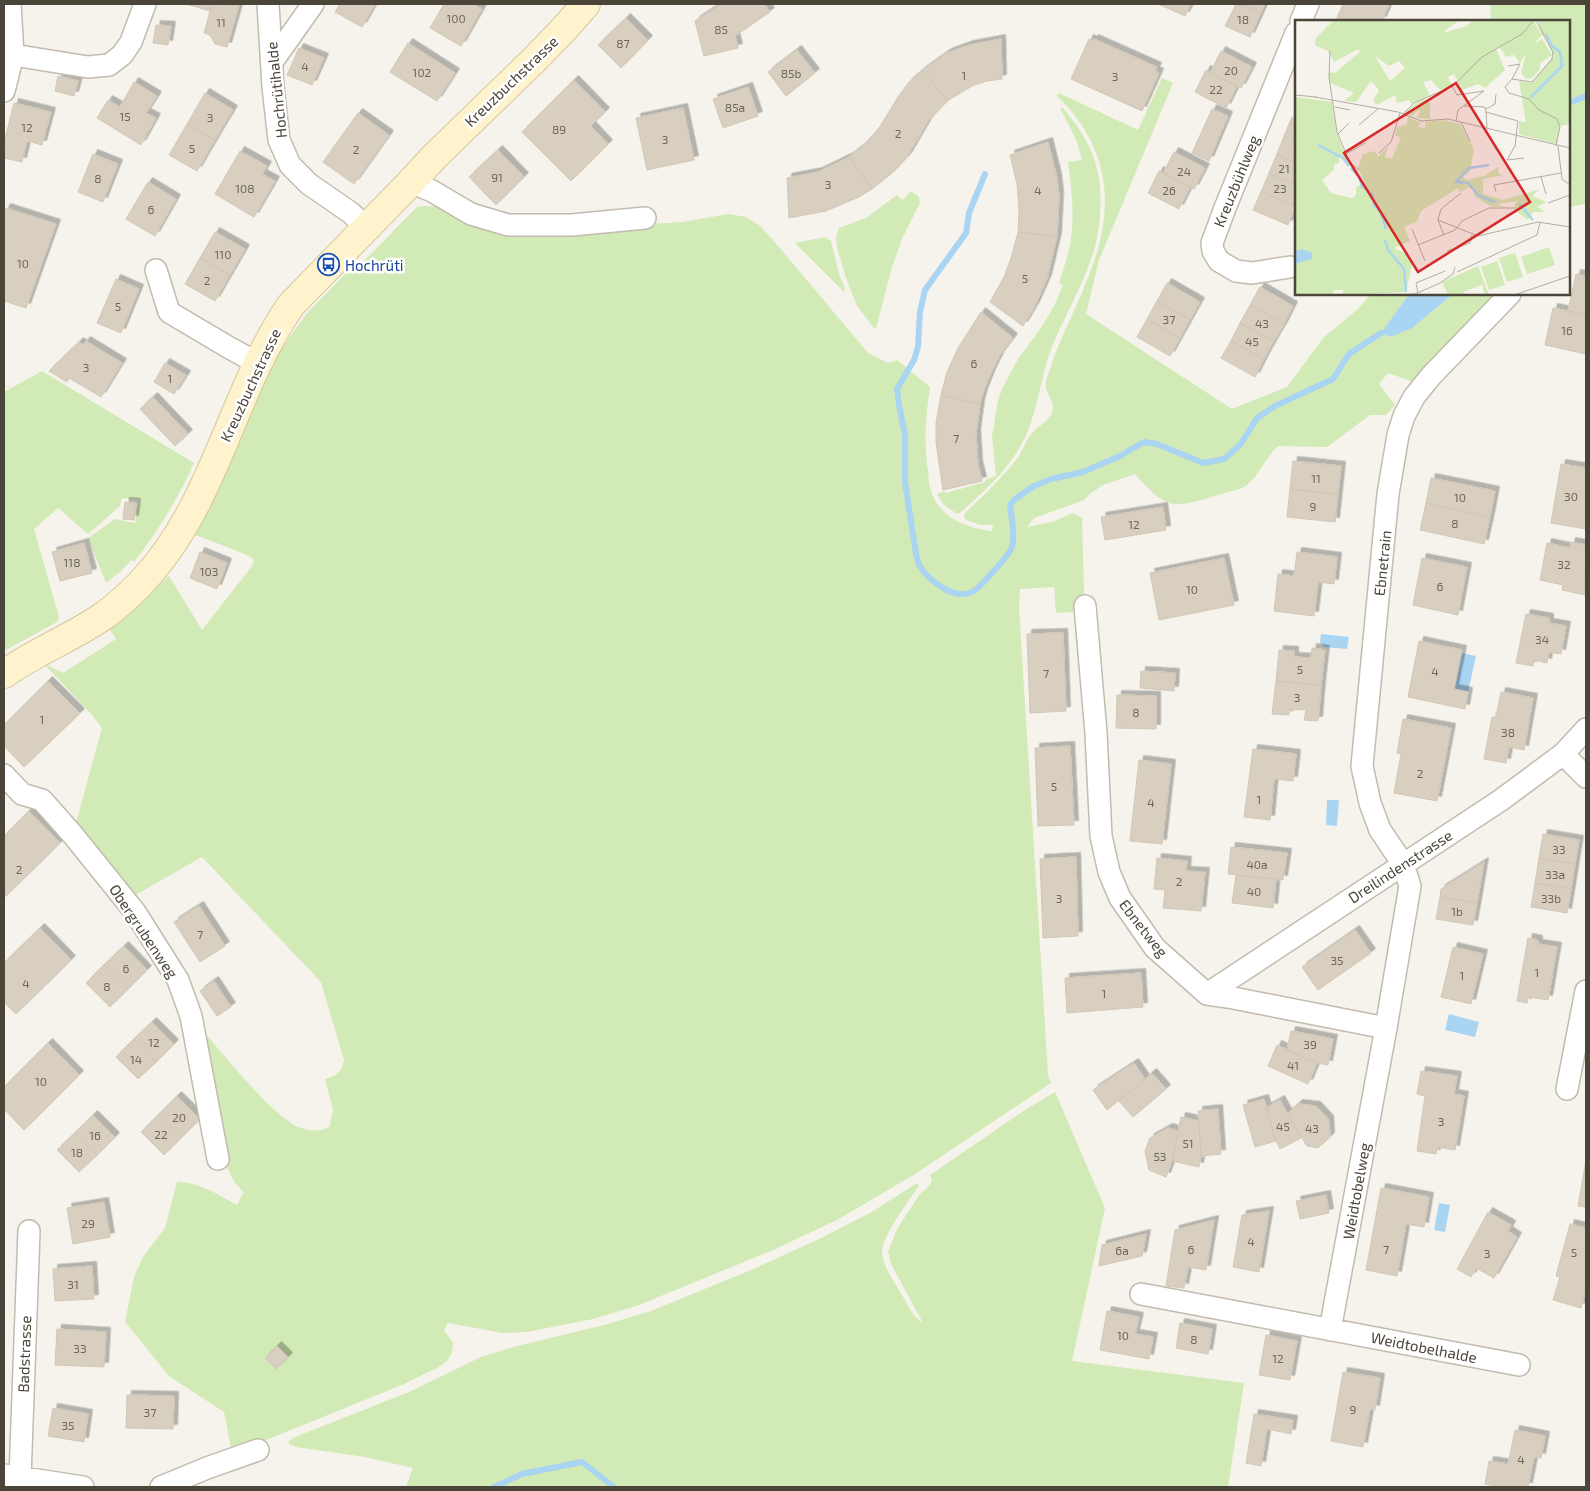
<svg xmlns="http://www.w3.org/2000/svg" width="1590" height="1491" font-family="'Exo 2',sans-serif">
<defs>
<filter id="shadow"><feDropShadow dx="4.5" dy="-4.5" stdDeviation="0" flood-color="#0004"/></filter>
</defs>
<rect width="100%" height="100%" fill="#f6f3ec"/>
<path fill="#d2eab5" d="M1490,4H1586V203L1585,204L1569,207V21H1491Z
M1162,78L1173,83L1099,260L1086,314L1232,409L1287,387L1324,337L1359,308L1371,294H1409L1382,333L1390,337L1428,315L1453,294H1501L1416,382L1411,381L1388,373L1379,384L1395,405L1386,415H1370L1327,447L1278,446C1266,457 1259,475 1247,485C1241,490 1226,492 1218,495C1173,509 1167,510 1135,474L1103,485L1091,493L1084,500L1034,518L1027,527L1052,522L1073,513L1082,518L1084,594L1080,595L1079,607L1073,612L1056,613L1054,587L1020,589L1019,607L1048,1075L1051,1083L915,1174L837,1220L773,1250L639,1305L593,1319L527,1332L503,1333L448,1323L444,1330L453,1343L452,1352L448,1360L439,1367L404,1384L232,1454L224,1412L169,1376L125,1322L134,1277L143,1257L165,1228L177,1182C199,1182 219,1195 237,1205L240,1198L244,1193L235,1183L225,1163L203,1031C222,1052 276,1121 301,1128C311,1131 322,1132 330,1126L333,1109L325,1079C338,1075 341,1073 344,1060L321,982L202,857L132,897L76,823L102,728L92,715L43,663L63,673L116,639L109,628L137,606L169,576L202,630L252,566L254,561L252,558L245,554L193,534L272,362L307,313L349,270L352,273L417,207L426,206L450,207L547,231L682,222L729,214L746,217L759,225L774,241L868,353L888,363L897,360L930,387C926,413 924,437 927,464C929,473 928,485 932,494C942,519 967,528 992,531L993,525H981L966,520L964,516L966,512C983,496 1001,479 1016,460C1023,451 1026,439 1034,431C1040,425 1049,421 1052,412C1056,403 1047,396 1046,388C1045,383 1048,374 1050,369C1061,334 1080,302 1092,267C1116,203 1108,145 1057,96L1059,93L1138,130Z
M1062,107C1092,142 1103,169 1100,214C1099,230 1096,247 1090,262C1079,292 1063,320 1051,349C1042,374 1039,400 1030,425C1018,461 987,489 960,513L957,514L943,504L937,494L945,491L946,493L985,482V480L996,476L992,437L998,400L1003,387L1018,359L1041,328L1054,306L1063,285L1059,283C1063,271 1067,258 1070,245C1075,218 1072,190 1068,162L1082,160C1078,141 1070,126 1060,109Z
M911,191L919,197L920,203L902,239L891,270L876,329L874,328L857,306L846,278L837,248L836,237L839,228L866,218L897,195L902,200Z
M825,237L831,241L839,274L845,289L844,292L795,243Z
M42,371L194,463C178,499 158,531 134,562L131,560L121,571L106,583L88,538L115,519L135,523L139,500L122,498L120,506L88,534L58,508L34,529L59,617L57,622L4,651V392Z
M1055,1092L1105,1208L1072,1361L1244,1383L1228,1487H406L413,1468L365,1457L296,1447L288,1443L289,1441L295,1437L409,1392L481,1357L513,1347L604,1325L651,1311L751,1270L817,1240L870,1213L917,1183L919,1186C909,1200 884,1234 882,1250C881,1263 894,1282 901,1293C908,1305 911,1315 923,1323L891,1264L888,1252L897,1229L920,1194L930,1185L932,1180L930,1175L1022,1112Z"/>
<path fill="#a9d4f2" d="M1409,294H1453L1412,328L1390,337L1381,333Z
M1321,634L1349,637L1347,649L1324,647L1320,642Z
M1461,653L1476,656L1468,692L1454,689Z
M1327,800H1339L1337,826L1326,825Z
M1449,1014L1479,1022L1475,1037L1445,1030Z
M1439,1203L1450,1205L1445,1232L1434,1230Z"/>
<g fill="none" stroke-linecap="round" stroke-linejoin="round">
<path stroke="#a9d4f2" stroke-width="6" d="M1569,103L1586,96
M985,174L969,213L966,233L925,290L920,312L918,347L914,360L897,389L899,405L905,435V482L916,554C917,557 918,562 919,565C929,581 955,602 974,591C979,588 1007,557 1010,551C1017,539 1011,518 1010,505L1015,499L1034,486L1051,479L1083,472L1120,456L1144,442L1157,444L1203,463L1224,459L1240,445L1257,418L1275,406L1333,379L1349,354L1381,333
M494,1487L522,1474L582,1462L614,1487"/>
</g>
<path fill="#d8cfc1" stroke="#d3c7b4" filter="url(#shadow)" d="M186,4H212L210,11Z
M212,4L239,5L227,47L215,44L210,35L204,33Z
M340,4H375L362,27L335,12Z
M444,4H473L482,9L461,46L430,28Z
M721,4H764L770,12L735,36L738,48L704,56L695,21Z
M1158,4H1191L1185,16Z
M1236,4H1242L1261,13L1250,37L1225,26Z
M1242,4H1265L1261,13Z
M1343,4H1389L1382,21H1340L1336,20Z
M626,18L648,40L621,68L598,45Z
M156,25L171,26L168,45L153,43Z
M1001,39L1002,79L987,81L974,85L947,101L923,70L947,53L969,45Z
M1089,39L1093,41L1094,39L1157,67L1155,71L1159,73L1142,111L1071,79Z
M408,43L455,73L437,101L390,72Z
M299,48L324,58L312,85L287,75Z
M797,50L815,73L786,96L768,72Z
M1221,51L1252,67L1241,88L1210,73Z
M923,70L947,101L928,121L907,157L891,174L872,189L849,157L863,146L879,128L898,97L909,82Z
M1206,70L1237,86L1226,108L1195,92Z
M58,76L78,81L74,96L55,91Z
M574,80L605,112L591,126L608,144L571,181L522,132Z
M134,82L157,96L146,113L156,118L141,145L97,118L108,100L120,107Z
M748,87L758,116L723,128L713,99Z
M205,93L233,110L215,140L187,124Z
M14,103L51,112L42,145L27,141L22,162L4,158V143Z
M683,108L694,160L647,170L636,118Z
M1212,109L1228,116L1209,161L1192,153Z
M358,113L389,135L354,184L323,162Z
M1292,117L1296,119V141L1284,136Z
M187,124L215,140L197,171L169,155Z
M1284,136L1296,141V163L1277,154Z
M1048,142L1057,178L1059,196L1057,237L1018,232L1019,209L1017,184L1010,155Z
M498,150L524,177L496,205L469,177Z
M240,151L267,166L262,174L275,181L254,217L215,194Z
M1174,152L1205,168L1194,189L1163,173Z
M93,154L118,164L103,202L78,192Z
M1277,154L1296,163V184L1269,173Z
M849,157L872,189L859,197L826,211L789,218L787,178L818,172Z
M1159,171L1190,187L1179,209L1148,193Z
M1269,173L1296,184V206L1261,192Z
M148,182L176,199L155,236L126,219Z
M1261,192L1296,206L1288,225L1253,210Z
M6,208L56,224L26,308L4,301V212Z
M215,232L245,249L230,275L200,258Z
M1018,232L1057,237L1047,279L1035,306L1023,326L990,302L1004,277L1011,258Z
M200,258L230,275L215,301L185,284Z
M1576,274L1586,276V315L1568,311Z
M116,279L139,289L121,333L97,323Z
M1167,283L1200,302L1190,320L1157,301Z
M1260,287L1293,306L1284,324L1250,305Z
M1157,301L1190,320L1180,338L1147,319Z
M1250,305L1284,324L1274,341L1240,323Z
M1553,308L1586,315V354L1545,345Z
M981,312L1013,338L1000,355L991,373L983,393L980,404L941,395L947,372L958,348Z
M1147,319L1180,338L1170,356L1137,337Z
M1240,323L1274,341L1264,359L1231,341Z
M86,341L122,363L101,397L69,378L67,382L49,371L79,342L83,345Z
M1231,341L1264,359L1255,377L1221,358Z
M165,363L186,375L174,394L154,382Z
M941,395L980,404L976,434L978,465L982,481L943,490L936,443V423Z
M153,397L188,434L175,446L140,409Z
M1293,461L1341,466L1338,494L1290,489Z
M1561,464L1586,468V529L1551,523Z
M1431,478L1495,491L1490,517L1426,503Z
M1290,489L1338,494L1335,522L1287,517Z
M125,502L136,503L134,520L123,519Z
M1426,503L1490,517L1484,544L1420,530Z
M1163,507L1166,530L1105,540L1101,517Z
M1571,542L1586,545L1585,595L1562,590L1563,585L1540,580L1547,543L1570,548Z
M84,543L92,573L60,581L52,552Z
M200,552L227,563L217,589L190,578Z
M1297,552L1337,557L1334,584L1318,582L1314,616L1274,611L1278,574L1294,576Z
M1224,558L1234,605L1159,620L1150,573Z
M1422,558L1467,567L1458,615L1413,605Z
M1526,614L1549,618V623L1566,626L1561,654L1549,652L1547,663L1534,660L1533,666L1516,663Z
M1063,633L1066,711L1030,713L1027,634Z
M1419,641L1462,650L1454,689L1468,692L1465,709L1408,697Z
M1312,648L1325,650L1321,685L1276,681L1279,650L1294,651V657L1311,658Z
M1141,671L1175,673L1174,691L1140,688Z
M48,681L80,713L24,767L4,746V725Z
M1276,681L1321,685L1318,721L1304,720L1306,710L1289,709V715L1272,714Z
M1501,692L1533,698L1524,750L1509,747L1506,763L1484,759L1492,717H1496Z
M1117,695L1156,696V729L1116,728Z
M1403,719L1451,728L1437,801L1394,793L1401,754L1397,753Z
M1070,746L1074,825L1038,826L1035,748Z
M1253,749L1296,754L1293,781L1274,779L1270,820L1244,817Z
M1139,760L1171,764L1162,844L1130,841Z
M29,811L60,843L5,897L4,896V836Z
M1543,834L1579,840L1575,864L1539,858Z
M1231,847L1287,853L1283,880L1228,874Z
M1076,857L1078,936L1043,938L1040,859Z
M1157,858L1187,861L1186,871L1205,872L1201,911L1163,908L1165,890L1154,889Z
M1539,858L1575,864L1571,889L1535,883Z
M1484,862L1477,903L1440,897L1441,889Z
M1236,875L1276,879L1273,908L1232,903Z
M1535,883L1571,889L1567,913L1531,907Z
M1440,897L1477,903L1473,925L1436,919Z
M199,906L225,946L200,962L174,922Z
M40,928L71,960L16,1014L4,1002V963Z
M1355,930L1371,953L1318,990L1302,967Z
M1528,938L1538,940V944L1557,947L1548,1000L1528,997L1527,1003L1517,1001Z
M124,946L147,970L128,989L104,965Z
M1453,947L1483,954L1471,1004L1441,997Z
M104,965L128,989L110,1007L86,983Z
M1141,973L1143,1007L1067,1013L1065,978Z
M214,981L231,1007L217,1016L200,991Z
M152,1022L174,1044L156,1062L134,1039Z
M1291,1031L1333,1039L1328,1065L1317,1063L1287,1050Z
M134,1039L156,1062L138,1079L116,1057Z
M48,1043L79,1075L24,1130L4,1109V1087Z
M1277,1045L1317,1063L1308,1084L1268,1066Z
M1134,1063L1145,1079L1107,1110L1093,1090Z
M1421,1071L1457,1076L1454,1094L1464,1096L1455,1150L1437,1147L1436,1154L1417,1151L1425,1096L1417,1094Z
M1152,1073L1166,1089L1133,1117L1119,1101Z
M177,1096L200,1119L182,1137L159,1114Z
M1264,1099L1276,1141L1255,1147L1243,1105Z
M1280,1100L1301,1138L1280,1149L1276,1141L1266,1108Z
M1298,1104L1316,1106L1329,1120L1330,1137L1318,1148L1307,1146L1287,1114Z
M1218,1109L1221,1154L1201,1156L1198,1111Z
M159,1114L182,1137L164,1155L141,1132Z
M93,1115L115,1137L97,1155L75,1133Z
M1181,1117L1199,1121L1201,1156L1199,1167L1172,1161Z
M1168,1128L1178,1131L1172,1161L1166,1177L1149,1170L1145,1151L1150,1138Z
M75,1133L97,1155L79,1172L57,1150Z
M1586,1160V1207L1578,1206Z
M1381,1188L1429,1197L1424,1227L1406,1224L1397,1276L1366,1270Z
M1326,1195L1329,1213L1300,1219L1296,1201Z
M104,1202L110,1237L73,1244L67,1208Z
M1269,1211L1259,1272L1233,1267L1242,1215Z
M1488,1212L1511,1225L1508,1231L1517,1237L1494,1278L1476,1268L1471,1277L1457,1269Z
M1214,1220L1206,1270L1188,1267L1184,1288L1166,1286L1175,1230Z
M1570,1224L1586,1228V1289L1581,1308L1553,1300L1560,1277L1556,1276Z
M1146,1234L1142,1256L1099,1266L1102,1245Z
M92,1266L94,1299L55,1301L53,1269Z
M1107,1311L1139,1317L1135,1334L1153,1337L1149,1359L1100,1350Z
M1180,1323L1212,1329L1208,1354L1176,1348Z
M57,1329L106,1332L104,1367L55,1365Z
M1266,1335L1297,1341L1290,1380L1259,1375Z
M277,1346L288,1357L276,1369L265,1358Z
M1343,1372L1380,1378L1375,1410L1370,1409L1363,1447L1331,1441Z
M127,1395L174,1396L173,1429L126,1428Z
M53,1408L88,1414L84,1442L48,1436Z
M1254,1414L1293,1420L1291,1434L1267,1429L1261,1466L1246,1463Z
M1515,1430L1545,1436L1541,1458L1534,1457L1528,1487H1499L1485,1484L1489,1461L1508,1464Z"/>
<g fill="none" stroke-linecap="round" stroke-linejoin="round">
<defs>
<path id="street" d="M268,4L273,87L279,140L290,165L309,184L351,213L366,228
M1301,21L1308,4
M13,55L88,67L109,65L122,55L131,42L145,4
M272,62L313,4
M4,91L13,55L10,4
M411,182L432,191L471,214L508,225H572L645,218
M1290,267L1252,273L1236,271L1219,261L1213,251L1212,243L1225,208L1296,33
M156,270L169,312L228,347L257,363
M1085,606L1096,733L1101,836L1109,872L1120,898L1155,948L1207,994L1228,997L1386,1028
M1563,754L1586,777
M4,775L22,794L42,800L73,835L135,912L178,980L191,1016L218,1159
M1207,994L1501,800L1563,754L1586,729
M1567,1089L1586,991
M1141,1294L1519,1365
M1330,1330L1386,1028L1410,886L1403,864L1380,830L1370,803L1362,766L1388,494L1398,435L1404,416L1414,397L1431,376L1510,294
M4,1475L83,1487
M20,1478L29,1231
M161,1487L207,1468L258,1450"/>
<path id="secondary" d="M4,674C35,652 71,638 102,617C115,608 129,595 140,584C216,505 230,394 291,305L411,182L434,157L534,60L565,28L586,4"/>
</defs>
<use href="#street" stroke="#c2bbae" stroke-width="24"/>
<use href="#secondary" stroke="#d6c79b" stroke-width="30"/>
<use href="#street" stroke="#fff" stroke-width="21"/>
<use href="#secondary" stroke="#fff3cd" stroke-width="28"/>
</g>
<defs>
<symbol id="bus-ring" viewBox="-11 -11 22 22"><circle r="9.5" fill="#fff" stroke="#1a4fb4" stroke-width="1.5"/><path d="M-5-6H5V4H4V6H2V4H-2V6H-4V4H-5ZM-3.5-4V0h7V-4ZM-3.5 1.2v1.5H-2V1.2ZM2 1.2v1.5H3.5V1.2Z" fill="#1a4fb4"/></symbol>
</defs>
<g fill-rule="evenodd">
<use href="#bus-ring" x="316" y="252" width="25" height="25"/>
</g>
<g text-anchor="middle" dominant-baseline="central" stroke-width="5" stroke-linejoin="round" paint-order="stroke">
<g font-size="12" fill="#6e675b">
<text x="456" y="18">100</text>
<text x="1243" y="19">18</text>
<text x="221" y="22">11</text>
<text x="721" y="29">85</text>
<text x="623" y="43">87</text>
<text x="305" y="66">4</text>
<text x="1231" y="70">20</text>
<text x="422" y="72">102</text>
<text x="791" y="73">85b</text>
<text x="964" y="75">1</text>
<text x="1115" y="76">3</text>
<text x="1216" y="89">22</text>
<text x="735" y="107">85a</text>
<text x="125" y="116">15</text>
<text x="210" y="117">3</text>
<text x="27" y="127">12</text>
<text x="559" y="129">89</text>
<text x="898" y="133">2</text>
<text x="665" y="139">3</text>
<text x="192" y="148">5</text>
<text x="356" y="149">2</text>
<text x="1284" y="168">21</text>
<text x="1184" y="171">24</text>
<text x="497" y="177">91</text>
<text x="98" y="178">8</text>
<text x="828" y="184">3</text>
<text x="245" y="188">108</text>
<text x="1280" y="188">23</text>
<text x="1038" y="190">4</text>
<text x="1169" y="190">26</text>
<text x="151" y="209">6</text>
<text x="223" y="254">110</text>
<text x="23" y="263">10</text>
<text x="1025" y="278">5</text>
<text x="207" y="280">2</text>
<text x="118" y="306">5</text>
<text x="1169" y="319">37</text>
<text x="1262" y="323">43</text>
<text x="1567" y="330">16</text>
<text x="1252" y="341">45</text>
<text x="974" y="363">6</text>
<text x="86" y="367">3</text>
<text x="170" y="378">1</text>
<text x="956" y="438">7</text>
<text x="1316" y="478">11</text>
<text x="1571" y="496">30</text>
<text x="1460" y="497">10</text>
<text x="1313" y="506">9</text>
<text x="1455" y="523">8</text>
<text x="1134" y="524">12</text>
<text x="72" y="562">118</text>
<text x="1564" y="564">32</text>
<text x="209" y="571">103</text>
<text x="1440" y="586">6</text>
<text x="1192" y="589">10</text>
<text x="1542" y="639">34</text>
<text x="1300" y="669">5</text>
<text x="1435" y="671">4</text>
<text x="1046" y="673">7</text>
<text x="1297" y="697">3</text>
<text x="1136" y="712">8</text>
<text x="42" y="719">1</text>
<text x="1508" y="732">38</text>
<text x="1420" y="773">2</text>
<text x="1054" y="786">5</text>
<text x="1259" y="799">1</text>
<text x="1151" y="802">4</text>
<text x="1559" y="849">33</text>
<text x="1257" y="864">40a</text>
<text x="19" y="869">2</text>
<text x="1555" y="874">33a</text>
<text x="1179" y="881">2</text>
<text x="1254" y="891">40</text>
<text x="1059" y="898">3</text>
<text x="1551" y="898">33b</text>
<text x="1457" y="911">1b</text>
<text x="200" y="934">7</text>
<text x="1337" y="960">35</text>
<text x="126" y="968">6</text>
<text x="1537" y="972">1</text>
<text x="1462" y="975">1</text>
<text x="26" y="983">4</text>
<text x="107" y="986">8</text>
<text x="1104" y="993">1</text>
<text x="154" y="1042">12</text>
<text x="1310" y="1044">39</text>
<text x="136" y="1059">14</text>
<text x="1293" y="1065">41</text>
<text x="41" y="1081">10</text>
<text x="179" y="1117">20</text>
<text x="1441" y="1121">3</text>
<text x="1283" y="1126">45</text>
<text x="1312" y="1128">43</text>
<text x="161" y="1134">22</text>
<text x="95" y="1135">16</text>
<text x="1188" y="1143">51</text>
<text x="77" y="1152">18</text>
<text x="1160" y="1156">53</text>
<text x="88" y="1223">29</text>
<text x="1251" y="1241">4</text>
<text x="1191" y="1249">6</text>
<text x="1386" y="1249">7</text>
<text x="1122" y="1250">6a</text>
<text x="1574" y="1252">5</text>
<text x="1487" y="1253">3</text>
<text x="73" y="1284">31</text>
<text x="1123" y="1335">10</text>
<text x="1194" y="1339">8</text>
<text x="80" y="1348">33</text>
<text x="1278" y="1358">12</text>
<text x="1353" y="1409">9</text>
<text x="150" y="1412">37</text>
<text x="68" y="1425">35</text>
<text x="1521" y="1459">4</text>
</g>
<g font-size="15" fill="#4b4439" stroke="#fff">
<text transform="translate(511 81) rotate(-44)">Kreuzbuchstrasse</text>
<text transform="translate(276 90) rotate(-96)">Hochrütihalde</text>
<text transform="translate(1236 181) rotate(-68)">Kreuzbühlweg</text>
<text transform="translate(250 385) rotate(-65)">Kreuzbuchstrasse</text>
<text transform="translate(1382 563) rotate(-84)">Ebnetrain</text>
<text transform="translate(1400 866) rotate(-33)">Dreilindenstrasse</text>
<text transform="translate(1144 928) rotate(52)">Ebnetweg</text>
<text transform="translate(144 931) rotate(56)">Obergrubenweg</text>
<text transform="translate(1356 1191) rotate(-80)">Weidtobelweg</text>
<text transform="translate(1424 1347) rotate(11)">Weidtobelhalde</text>
<text transform="translate(24 1354) rotate(-88)">Badstrasse</text>
</g>
<g font-size="15" fill="#164399" stroke="#fff" text-anchor="start">
<text x="345" y="265">Hochrüti</text>
</g>
</g>
<g transform="translate(1295 20)">
<rect width="275" height="275" fill="#f6f3ec"/>
<path d="M39,0H165L149,11L151,12L172,6L176,2L174,0H239L233,9L239,1L246,14L243,0H275V104L265,106L261,124L224,114V101L231,102L224,61L236,63L259,36L253,24L247,15L239,24L247,19L257,35L245,43V49L237,58L231,59L226,53L231,33L225,43L219,35L211,37L205,27L201,29L210,50L190,68L183,64L167,70L159,54L153,57L157,66L145,70L136,60L128,62L135,75L116,84L114,80L102,83L100,75L82,85L78,81L84,70L76,61L61,82L49,81L59,73L35,63L34,52L40,53L65,32L63,29L39,42L33,31L20,25L21,18ZM80,36L94,46L104,41L110,48L95,61ZM0,77L37,82L41,111L54,145L44,136V143L39,144V150L27,160L36,173L57,178L61,175V167L70,162L63,148L68,134L80,131L83,137L93,126L90,138H97L106,118L100,115L102,107L111,105L113,97L126,103L123,107L130,108V102L149,100L165,104L179,129L175,151L168,157L172,160L189,156L203,147L204,154L209,155L188,159V174L208,180L245,169L237,176L251,182L242,187L251,192H238L233,200L218,189L222,181L202,184L212,188L195,186L179,176L178,170L170,165L173,168L165,172L163,168L126,191L122,202L109,207L115,221L99,228L112,234L117,245L111,272L47,275L48,271L46,263L47,270H39L37,275H0ZM128,79L135,83V99L122,98L125,91L123,90L117,96L109,92ZM254,227L260,245L232,254L226,237ZM220,233L228,257L212,262L204,238ZM202,241L210,265L194,270L186,247ZM183,246L194,275H190L187,265L168,272L169,275H153L147,262Z" fill="#d2eab5" fill-rule="evenodd"/>
<path d="M7,229L17,233V239L0,244V231Z" fill="#a9d4f2"/>
<path fill="none" stroke="#a9d4f2" stroke-width="2.5" d="M236,77L267,46L265,32L257,26L251,14M23,125L48,138L54,146M194,145L174,148L161,162L173,163L184,176L200,182M56,148L64,157L67,166L78,175L79,186L85,191L91,209M224,184L238,200M90,220L93,230L109,249L111,272"/>
<path fill="none" stroke="#b2ada4" stroke-width="1" d="M241,0L258,32L257,39L237,62L217,59L210,67L214,73L234,79L244,90L262,99L265,107L261,126M35,31L34,57L42,112L55,143L64,150M213,46L225,44L217,59M157,66L162,75L189,71L163,90L161,101M0,75L21,77M20,77L103,92L126,101L153,99L275,128M169,86L190,87L191,92L223,101L220,126L212,140L229,138M40,87L55,90M191,89L200,84L201,74M191,92L192,108M108,94L119,83L158,66L187,37L227,14L239,0M166,102L175,121M64,105L84,88M43,114L54,103M263,126L267,159L275,165M84,133L96,122L105,93M51,134L70,123M246,157L251,174M201,172L199,165L266,153M253,183L275,175M143,200L183,216L243,202L275,207M117,209L130,241M149,215L143,200L146,189L166,173M123,225L160,210L167,201L194,188H219M152,231L175,223L177,215M162,252L242,215L245,202M123,273L121,263L150,251M101,275L120,274L145,263L158,254L160,247M219,275L275,256"/>
<path fill="#d62828" fill-opacity="0.15" stroke="#d62828" stroke-width="2.5" d="M161,63L235,182L123,252L49,133Z"/>
<rect width="275" height="275" fill="none" stroke="#4b4439" stroke-width="2.5"/>
</g>
<rect width="1590" height="1491" fill="none" stroke="#4b4439" stroke-width="10"/>
</svg>
